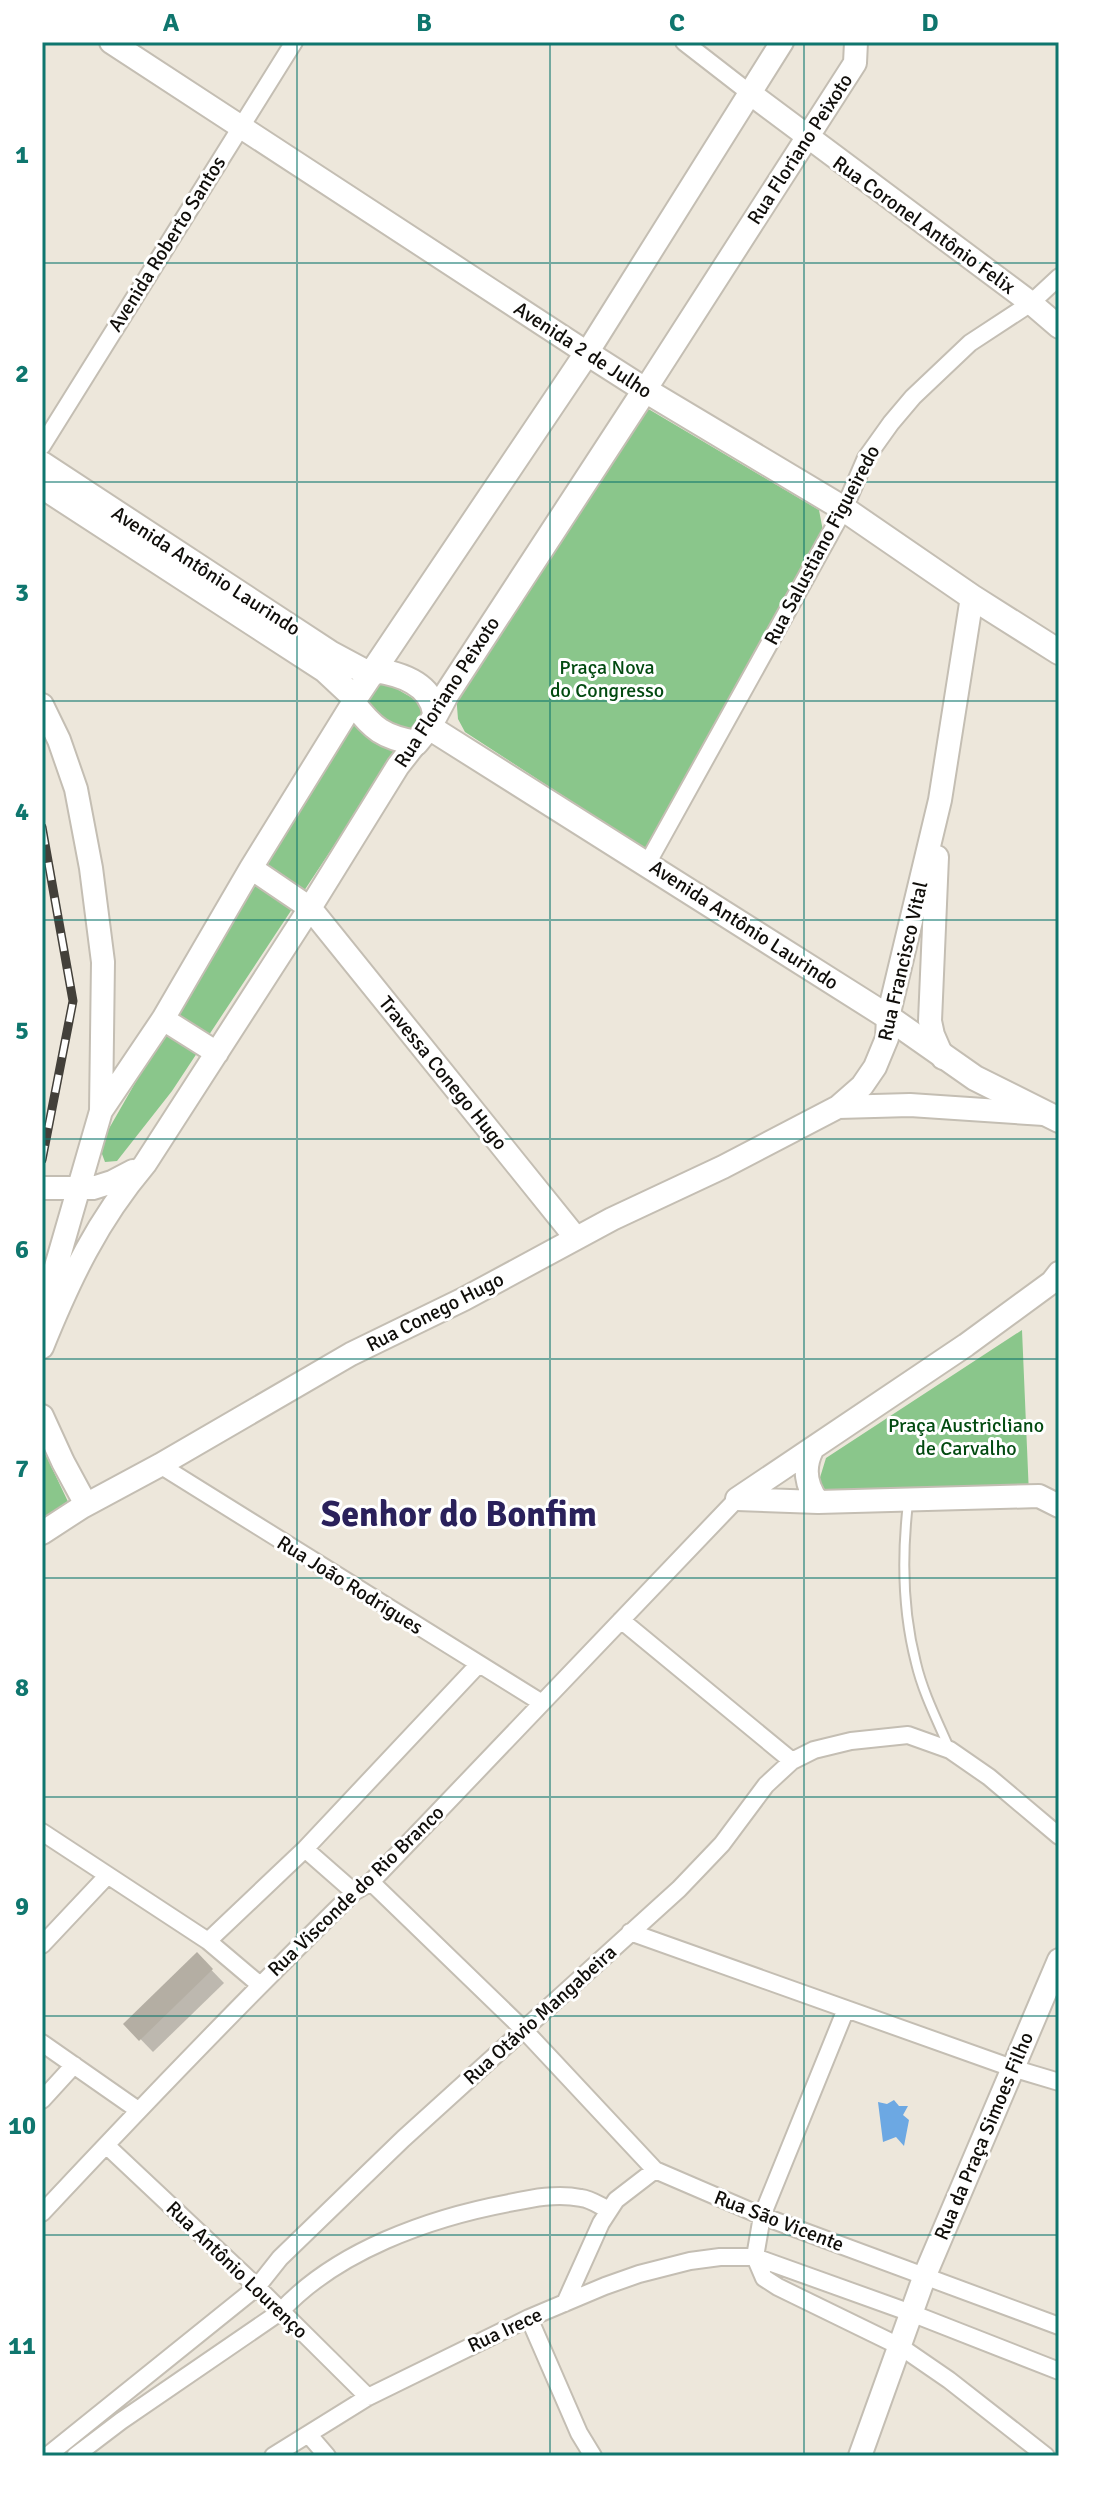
<svg xmlns="http://www.w3.org/2000/svg" width="1101" height="2498" font-family="Signika,sans-serif">
<rect width="100%" height="100%" fill="#ede7db"/>
<path fill="#8ac68b" d="M645,407L819,510L823,531L648,851L465,732L458,719L456,694Z
M378,678L426,706L172,1091L117,1161L105,1162L99,1146L201,968Z
M1022,1330L1029,1495L827,1496L818,1484L826,1458Z
M42,1447L71,1508L42,1527Z"/>
<path fill="#6ca8e3" d="M894,2100L899,2106H908L903,2115L909,2120L904,2146L896,2137L883,2142L878,2102L887,2104Z"/>
<path fill="#0003" d="M197,1955L224,1983L153,2052L126,2024Z"/>
<path fill="#b4aea3" d="M197,1952L213,1969L139,2041L123,2024Z"/>
<g fill="none" stroke-linecap="round" stroke-linejoin="round">
<defs>
<path id="service" d="M908,1503C902,1555 903,1613 916,1663C923,1693 938,1722 950,1750"/>
<path id="minor" d="M684,42L751,94
M42,446L294,42
M647,864L844,509L866,458L891,423L913,397L970,343L1031,303L1059,277
M160,1465L542,1703
M621,1620L792,1761
M42,1832L208,1941L260,1985
M305,1849L354,1892
M371,1882L524,2030L655,2170
M630,1932L1012,2068L1059,2082
M208,1941L305,1849L478,1665
M42,1945L107,1876
M846,2009L762,2216L755,2257L764,2278L778,2287L901,2347L949,2380L1046,2456
M42,2043L138,2110
M42,2100L74,2065
M106,2145L257,2287L368,2397
M42,2213C144,2104 247,1997 354,1892L371,1882L737,1499
M565,2303L601,2223L616,2200L655,2170L762,2216L1059,2326
M529,2318L579,2433L593,2456
M309,2435L327,2456
M47,2456L257,2287L280,2258L403,2139L679,1889L722,1844L766,1785L792,1761L814,1750L851,1741L908,1735L950,1750L989,1777L1059,1836
M75,2456L121,2421L280,2312C336,2251 429,2218 509,2203C533,2198 557,2193 581,2198C591,2199 600,2206 609,2210
M273,2456L368,2397L529,2318L605,2286L639,2274L690,2261L720,2257H755L911,2313L1059,2371"/>
<path id="tertiary" d="M111,42L587,353L782,42
M751,94L1031,303L1059,327
M645,390L855,63L856,42
M42,705L59,740L76,789L91,868L103,962L101,1111
M937,857L930,1021L933,1035L943,1058
M251,868L310,908L576,1238
M163,1019L217,1053
M838,1107L910,1105L1044,1114
M42,1188H93L112,1182L133,1171
M42,1315L101,1111L163,1019L251,868L353,703
M42,1347C70,1278 97,1221 145,1164L310,908L398,766L416,743
M42,1416L63,1462L83,1499L82,1507
M812,1450C803,1468 806,1486 818,1502
M737,1499L966,1345L1052,1282L1059,1273
M737,1499L818,1502L1039,1496L1059,1506
M42,1533L82,1507L160,1465L351,1354L464,1299L612,1219L723,1167L838,1107L862,1086L875,1067L887,1038L888,1017L940,800L972,597
M860,2456L925,2275L1059,1960"/>
<path id="secondary" d="M645,390L446,695L429,727L416,743C383,737 373,729 353,703L355,698L587,353L645,390L844,509L972,597L1059,652
M42,464L330,653L371,675
M42,486L325,670L355,698
M375,670C400,674 431,683 435,713
M429,727L888,1017L975,1078L1059,1120"/>
</defs>
<use href="#service" stroke="#c4beb3" stroke-width="12"/>
<use href="#minor" stroke="#c4beb3" stroke-width="20"/>
<use href="#tertiary" stroke="#c4beb3" stroke-width="26"/>
<use href="#secondary" stroke="#c4beb3" stroke-width="28"/>
<use href="#service" stroke="#fff" stroke-width="8"/>
<use href="#minor" stroke="#fff" stroke-width="16"/>
<use href="#tertiary" stroke="#fff" stroke-width="22"/>
<use href="#secondary" stroke="#fff" stroke-width="24"/>
<defs>
<path id="rail" d="M42,827L73,1001L42,1160"/>
</defs>
<use href="#rail" stroke="#43403a" stroke-width="9"/>
<use href="#rail" stroke="#fff" stroke-width="6" stroke-dasharray="18" stroke-linecap="butt"/>
</g>
<path fill="none" stroke="#0f766e" stroke-width="2" stroke-opacity="0.55" d="M297,42V2456M550,42V2456M804,42V2456M42,263H1059M42,482H1059M42,701H1059M42,920H1059M42,1139H1059M42,1359H1059M42,1578H1059M42,1797H1059M42,2016H1059M42,2235H1059"/>
<g text-anchor="middle" dominant-baseline="central" stroke-width="6" stroke-linejoin="round" paint-order="stroke">
<g font-size="20" fill="#100e0a" stroke="#fff">
<text transform="translate(800 149) rotate(-57)">Rua Floriano Peixoto</text>
<text transform="translate(924 225) rotate(36)">Rua Coronel Antônio Felix</text>
<text transform="translate(167 244) rotate(-58)">Avenida Roberto Santos</text>
<text transform="translate(583 350) rotate(33)">Avenida 2 de Julho</text>
<text transform="translate(822 545) rotate(-62)">Rua Salustiano Figueiredo</text>
<text transform="translate(206 571) rotate(33)">Avenida Antônio Laurindo</text>
<text transform="translate(447 692) rotate(-57)">Rua Floriano Peixoto</text>
<text transform="translate(744 925) rotate(33)">Avenida Antônio Laurindo</text>
<text transform="translate(903 961) rotate(-77)">Rua Francisco Vital</text>
<text transform="translate(443 1073) rotate(51)">Travessa Conego Hugo</text>
<text transform="translate(435 1312) rotate(-27)">Rua Conego Hugo</text>
<text transform="translate(350 1585) rotate(32)">Rua João Rodrigues</text>
<text transform="translate(356 1891) rotate(-44)">Rua Visconde do Rio Branco</text>
<text transform="translate(540 2015) rotate(-42)">Rua Otávio Mangabeira</text>
<text transform="translate(984 2136) rotate(-67)">Rua da Praça Simoes Filho</text>
<text transform="translate(779 2221) rotate(21)">Rua São Vicente</text>
<text transform="translate(237 2270) rotate(44)">Rua Antônio Lourenço</text>
<text transform="translate(505 2330) rotate(-25)">Rua Irece</text>
</g>
<g font-size="20" fill="#024a10" stroke="#fff">
<text x="607" y="667">Praça Nova<tspan x="607" dy="23">do Congresso</tspan></text>
<text x="966" y="1425">Praça Austricliano<tspan x="966" dy="23">de Carvalho</tspan></text>
</g>
<g font-size="36" font-weight="bold" fill="#2a215b" stroke="#fff">
<text x="459" y="1514">Senhor do Bonfim</text>
</g>
</g>
<rect width="1101" height="2498" fill="none" stroke="#ffffff" stroke-width="88"/>
<rect x="44" y="44" width="1013" height="2410" fill="none" stroke="#0f766e" stroke-width="3"/>
<g font-size="26" text-anchor="middle" font-weight="bold" fill="#0f766e">
<text x="171" y="31">A</text>
<text x="424" y="31">B</text>
<text x="677" y="31">C</text>
<text x="930" y="31">D</text>
<text x="22" y="163">1</text>
<text x="22" y="382">2</text>
<text x="22" y="601">3</text>
<text x="22" y="820">4</text>
<text x="22" y="1039">5</text>
<text x="22" y="1258">6</text>
<text x="22" y="1477">7</text>
<text x="22" y="1696">8</text>
<text x="22" y="1915">9</text>
<text x="22" y="2134">10</text>
<text x="22" y="2354">11</text>
</g>
</svg>
